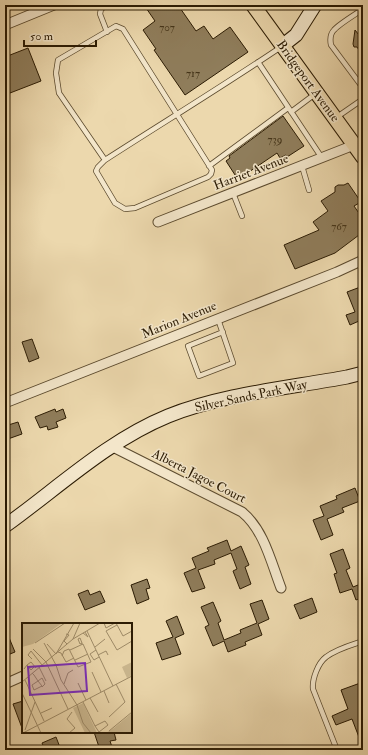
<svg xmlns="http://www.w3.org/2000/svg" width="368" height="755" font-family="'IM FELL Double Pica',serif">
<rect width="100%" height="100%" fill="#ecd8ad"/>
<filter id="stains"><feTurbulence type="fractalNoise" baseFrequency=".005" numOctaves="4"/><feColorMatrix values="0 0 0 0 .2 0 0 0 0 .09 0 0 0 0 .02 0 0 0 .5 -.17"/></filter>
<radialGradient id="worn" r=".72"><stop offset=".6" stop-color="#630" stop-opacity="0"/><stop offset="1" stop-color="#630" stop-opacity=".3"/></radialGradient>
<path fill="#8f7d5b" stroke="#2b1b03" d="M144,5H178L196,31L204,26L213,39L230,27L248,52L185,95L154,50L156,49L143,30L155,21Z
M355,30L363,40V56L357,47H354L353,44Z
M28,48L41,81L10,93L5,80V57Z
M283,116L304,146L287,157L286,155L280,158L277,153L243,176L241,174L237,178L226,161L230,158L229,156Z
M348,183L361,202L354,206L363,219V232L335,253L295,269L284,245L319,230L313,222L328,211L321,201L335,192V187L338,185H344Z
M363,286V331L359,321L350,325L346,315L355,312L347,292Z
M32,339L39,358L29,362L22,342Z
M55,409L56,412L63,409L66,418L56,422L58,427L48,430L47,426L40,428L35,417Z
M18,422L22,434L5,440V426Z
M355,488L360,501L342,508L344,512L327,519L333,535L321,540L313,520L324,516L320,506L337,499L336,496Z
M227,540L231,551L241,546L249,565L245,567L251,584L240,589L233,571L237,569L231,553L214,560L215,564L198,570L205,588L192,592L184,573L196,568L192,558L209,551L207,548Z
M343,549L350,568L346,570L353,587L363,583V597L356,600L352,589L340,593L334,574L337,573L330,554Z
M147,579L150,588L146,589L149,599L137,604L131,585Z
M88,590L90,595L100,591L105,602L85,610L78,594Z
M312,598L317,612L300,619L294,605Z
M262,600L269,619L258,624L262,635L245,642L246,645L228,652L224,641L213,646L205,627L209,625L201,607L213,602L221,621L218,623L224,640L241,633L240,630L257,623L250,604Z
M177,616L184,634L175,638L181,654L162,660L156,643L173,637L166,621Z
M5,628L15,652L5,656Z
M363,682V745H362L352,719L336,725L332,716L348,709L341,690Z
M23,701V728H22L13,704Z
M94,732H114L116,740L110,741L113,750H100Z
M56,737L61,750H45L42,743Z"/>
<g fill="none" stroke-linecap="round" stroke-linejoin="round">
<defs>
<path id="lane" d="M363,9C356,14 339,24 334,30C330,34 330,40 331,45L363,88
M107,32L100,14L101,9L108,5
M258,62L322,158
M291,112L315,94
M337,117L363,99
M105,160L59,93L56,73L58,60L116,26L123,29L212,170L211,174L208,177L135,208L125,209L115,203L96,171L98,167L105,160C164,122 223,86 281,47
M209,166L288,108
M302,166L309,190
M233,193L242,216
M218,319L233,363L199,376L188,346L223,332
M337,750L313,689C312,679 318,663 326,657C336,649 351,645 363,641"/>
<path id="street" d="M5,25L54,5
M158,222L354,145
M5,403L337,272L363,260
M111,446L242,512C264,530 271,562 281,588
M5,684L23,676"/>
<path id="secondary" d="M282,46L296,35L315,5
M5,526C58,488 107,441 168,416C223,394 288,388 347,377L363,373"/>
<path id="primary" d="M253,5L363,157"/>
</defs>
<use href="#lane" stroke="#5b4a2e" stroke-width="6"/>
<use href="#street" stroke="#5b4a2e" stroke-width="11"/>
<use href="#secondary" stroke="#2b1b03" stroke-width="15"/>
<use href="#primary" stroke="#2b1b03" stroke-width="16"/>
<use href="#lane" stroke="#f3e6ca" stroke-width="4.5"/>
<use href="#street" stroke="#f3e6ca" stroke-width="9"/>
<use href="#secondary" stroke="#f3e6ca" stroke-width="13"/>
<use href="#primary" stroke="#ecd8ad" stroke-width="14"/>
</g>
<g text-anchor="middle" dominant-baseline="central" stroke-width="3" stroke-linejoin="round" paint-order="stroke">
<g font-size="11" fill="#443419">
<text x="167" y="27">707</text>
<text x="193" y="73">717</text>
<text x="275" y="139">739</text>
<text x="339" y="226">767</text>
</g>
<g font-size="13" fill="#2b1b03" stroke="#f3e6ca">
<text transform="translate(308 81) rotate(54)">Bridgeport Avenue</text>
<text transform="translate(251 172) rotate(-21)">Harriet Avenue</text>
<text transform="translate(179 320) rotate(-22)">Marion Avenue</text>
<text transform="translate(251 396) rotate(-12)">Silver Sands Park Way</text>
<text transform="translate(199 476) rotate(27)">Alberta Jagoe Court</text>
</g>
</g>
<g transform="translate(22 623)">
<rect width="110" height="110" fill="#ecd8ad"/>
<path d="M0,0H40L11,21L0,24ZM110,39V52L105,55L100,44ZM61,80L75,110H63L51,85ZM110,90V110H84L92,105Z" fill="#cbb890"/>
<path fill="none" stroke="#9f8c69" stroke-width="1" d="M82,0L84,5L93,0M94,0L101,13L110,8M95,2L84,8L95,27L110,18M65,8L91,63M61,10L66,14L63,9M44,11L47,12L42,18L45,21M51,16L58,0M13,20L43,0M22,20L34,42L39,57L55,82L61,100L69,110M60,20L58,21L56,16L58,15L60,20V22M25,21L34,31L52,0M73,24L83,16M11,26L24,39M74,27L68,31L72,37L77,34M36,29L39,30L44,39L52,35M76,32L84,28L86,32M40,33L42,28L47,26L56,44L69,39L61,21L48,27M10,36L6,32L9,28L20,42M53,37L66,31M24,39L46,86M5,42L9,39L14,45M17,44L24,58M2,46L5,42L9,47L13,43M70,49L79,69M10,50L12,52L16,58L20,63V64L23,61L20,55L16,58L10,62L12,67L20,63M3,57L22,98M0,59L51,16L78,0M56,60L64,77M42,61L46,50L51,47M82,68L87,80M0,70L19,110M68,75L76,89M61,79L73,103L77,109L86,102L83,98L73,103M19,90L30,85M87,94L103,79L94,61M3,107L13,79M87,108L110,89M1,110L110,53M47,110L53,105L45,96L50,89"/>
<path fill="#7b2cbf" fill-opacity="0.15" stroke="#7b2cbf" stroke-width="2" d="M63,40L65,68L8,72L6,44Z"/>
<rect width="110" height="110" fill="none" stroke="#2b1b03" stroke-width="2"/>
</g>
<rect width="368" height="755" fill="none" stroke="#ecd8ad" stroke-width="20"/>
<rect x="6" y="6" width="356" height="743" fill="none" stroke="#2b1b03" stroke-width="2"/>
<rect x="10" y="10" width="348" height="735" fill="none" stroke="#2b1b03"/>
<path d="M24 40v6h72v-6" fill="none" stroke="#2b1b03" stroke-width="2"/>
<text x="30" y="40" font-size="12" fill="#2b1b03" stroke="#f3e6ca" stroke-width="3" paint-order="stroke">50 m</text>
<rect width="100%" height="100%" filter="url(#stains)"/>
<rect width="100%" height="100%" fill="url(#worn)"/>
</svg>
